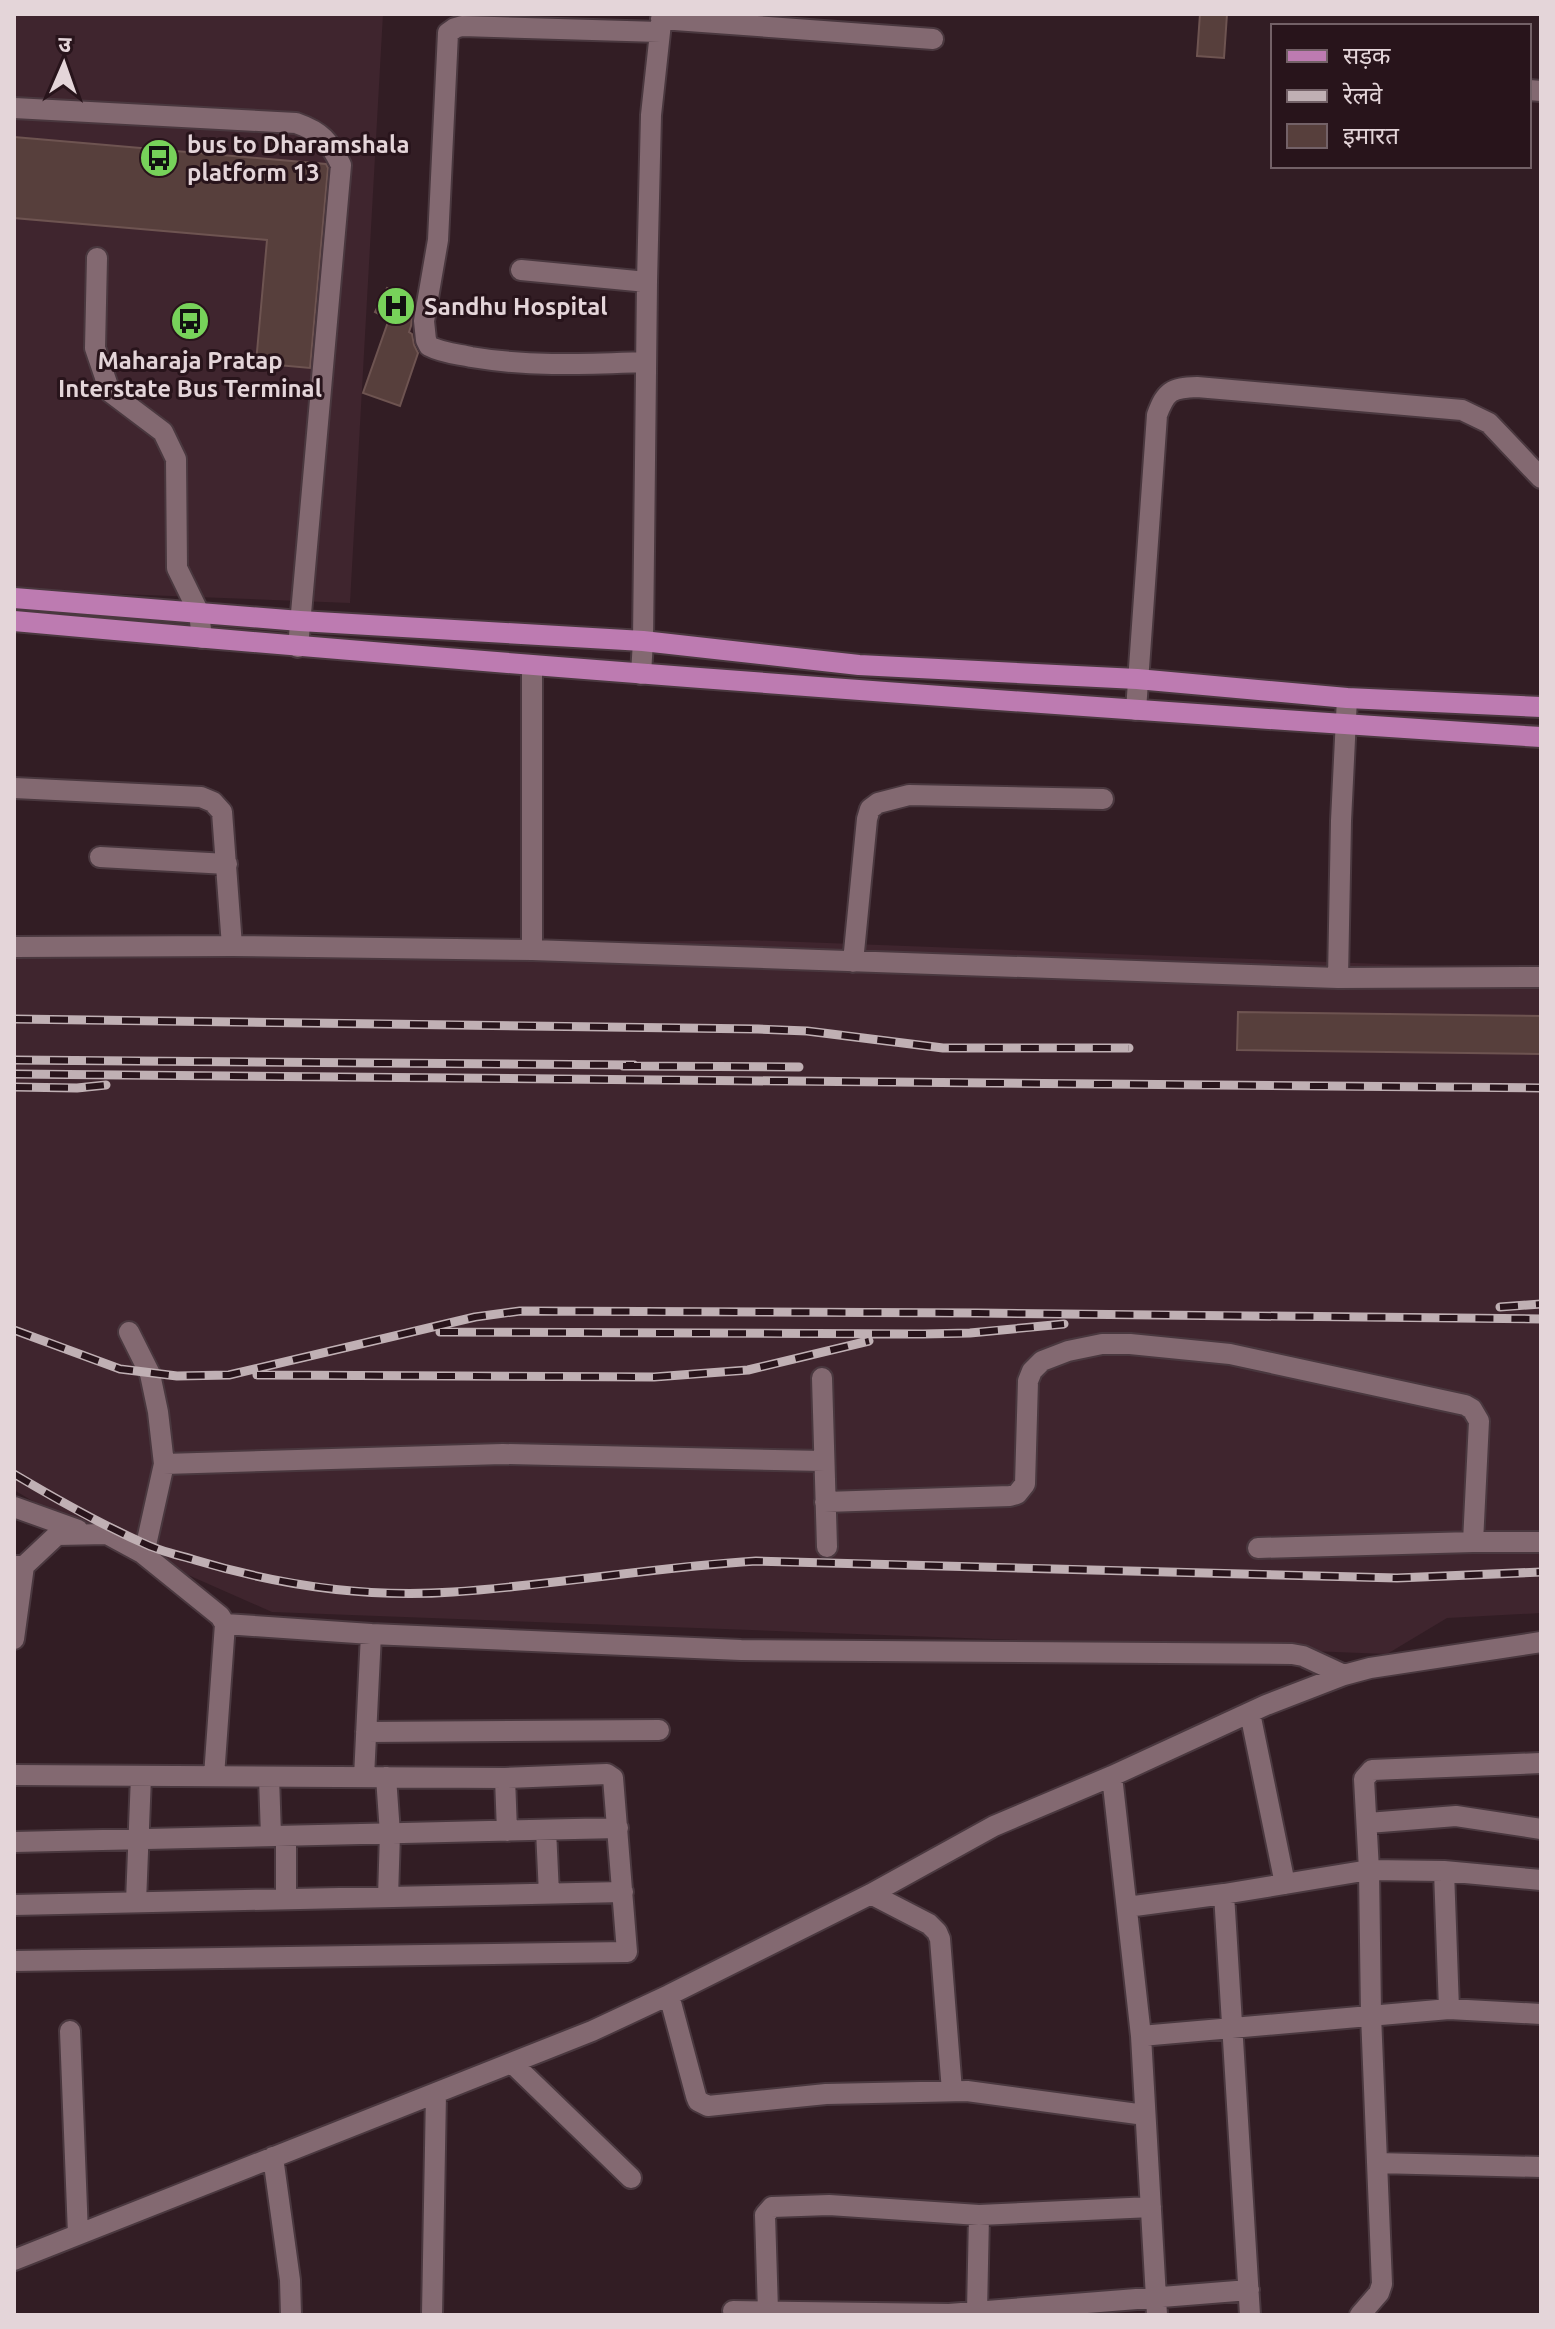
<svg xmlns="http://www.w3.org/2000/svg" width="1555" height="2329" font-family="Ubuntu,'Noto Sans Devanagari',sans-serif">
<rect width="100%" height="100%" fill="#321d24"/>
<path fill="#3f252e" d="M14,14H383L350,603L14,590Z
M747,940L1541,970V1613L1447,1618L1387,1654L272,1612L66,1521L14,1490V953Z"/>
<path fill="#573f3c" stroke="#6e5451" stroke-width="2" d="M1200,14H1227L1224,58L1197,56Z
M14,137L326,164L328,168L310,368L256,363L267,240L14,218Z
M387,288L414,301L411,326L409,332L412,334L414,345L418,353L400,406L363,393L389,319L375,312Z
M1238,1012L1541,1016V1054L1237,1050Z"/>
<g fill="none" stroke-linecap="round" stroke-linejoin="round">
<defs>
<path id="minor" d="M661,19L933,39
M1529,90L1541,91
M14,108L296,123C322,132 329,141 341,165L298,647
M97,258L95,348L110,392L163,432L176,459L177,568L199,613L202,638
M521,270L647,282
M646,362C587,364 530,367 471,357C457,354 442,353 429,346L426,340L424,321L438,240L448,33L455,28L462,26L660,32
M641,674L643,641L647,282L651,115L662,14
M1136,710L1157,415C1166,391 1171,388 1197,387L1462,410L1489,423L1541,478
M14,788L201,797L213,802L222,812L232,946
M100,857L227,864
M14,947L232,946L532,950L1338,978L1541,977
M532,950V666
M853,962L867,819L870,809L878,803L909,795L1103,799
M1338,978L1341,821L1347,698
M129,1332L150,1374L158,1412L164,1464L146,1545L142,1553
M822,1378L827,1547
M164,1464L503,1454L824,1461
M825,1502L1010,1496L1017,1494L1025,1484L1028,1381L1032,1371L1042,1361L1068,1351L1102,1344H1130L1230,1354L1465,1405L1472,1409L1479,1421L1473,1542
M14,1507L78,1530
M1258,1548L1473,1542H1541
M14,1566H24L14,1639
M24,1566L57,1535L107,1534L142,1553L220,1616L225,1624L214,1776
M225,1624L371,1634L364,1777
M371,1634L741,1650L1292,1654L1303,1656L1344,1675
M1250,1713L1285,1884
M366,1732L659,1730
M14,1775L505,1778L607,1774L613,1778L627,1952L14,1961
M1112,1776L1141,2036L1157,2315
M269,1777L271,1836
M386,1777L390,1833L388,1897
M505,1778L507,1831
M1368,1823L1456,1816L1541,1829
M546,1830L549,1894
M286,1836V1899
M14,1842L618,1828
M1444,1871L1449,2009
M871,1894L929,1924L937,1932L940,1939L952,2091
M1224,1894L1250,2315
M136,1902L141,1776
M14,1905L623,1892
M1127,1907L1224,1894L1369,1870L1444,1871L1541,1880
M669,1995L696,2096L698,2101L708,2106L826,2094L967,2091L1145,2115
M70,2031L78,2234
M1141,2036L1449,2009L1541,2014
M512,2063L631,2178
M273,2157L290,2280L291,2315
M1377,2163L1541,2167
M14,2260L592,2031L669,1995L871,1894L994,1826L1112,1776L1266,1705L1344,1675L1370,1668L1541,1642
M733,2311L949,2314L1249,2290
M768,2311L765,2215L772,2207L829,2205L979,2215L1151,2207
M977,2312L979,2215
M432,2315L436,2093
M1360,2315L1379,2293L1382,2284L1371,2015L1369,1870L1364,1779L1372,1770L1541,1763"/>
<path id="major" d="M14,598L300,621L643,641L859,665L1137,679L1347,698L1541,707
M14,621C522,667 1031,704 1541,737"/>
</defs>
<use href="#minor" stroke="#4a383f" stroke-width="24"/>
<use href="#major" stroke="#4a383f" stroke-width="24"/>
<use href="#minor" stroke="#836971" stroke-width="20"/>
<use href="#major" stroke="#bd7bb1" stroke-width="20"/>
<defs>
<path id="rail" d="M14,1019L758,1029L807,1031L943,1048H1129
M14,1060L634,1065
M623,1066L799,1067
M14,1074L1541,1088
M14,1087L77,1088L106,1085
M1500,1307L1541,1304
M14,1330L120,1369L177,1376L229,1375L475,1317L520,1311L977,1313L1541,1319
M440,1332L923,1334L970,1333L1064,1324
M257,1375L654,1377L748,1370L869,1341
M14,1474C56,1499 98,1523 143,1543C159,1551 178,1555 195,1560C278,1585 367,1598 453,1592C555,1585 655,1567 756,1561L1397,1578L1541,1572"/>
</defs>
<use href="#rail" stroke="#c0b0b4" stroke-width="9"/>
<use href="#rail" stroke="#28141b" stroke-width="6" stroke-dasharray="18" stroke-linecap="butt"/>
</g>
<defs>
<symbol id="bus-disc" viewBox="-11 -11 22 22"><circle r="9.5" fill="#77d25a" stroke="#28141b"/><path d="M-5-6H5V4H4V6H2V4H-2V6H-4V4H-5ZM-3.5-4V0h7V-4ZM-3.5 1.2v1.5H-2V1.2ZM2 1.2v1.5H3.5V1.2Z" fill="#111"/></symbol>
<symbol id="hospital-disc" viewBox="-11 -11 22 22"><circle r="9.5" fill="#77d25a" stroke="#28141b"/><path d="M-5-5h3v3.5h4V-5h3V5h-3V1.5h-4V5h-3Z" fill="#111"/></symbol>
</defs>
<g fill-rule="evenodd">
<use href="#bus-disc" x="137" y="136" width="44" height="44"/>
<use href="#hospital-disc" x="374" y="284" width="44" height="44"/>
<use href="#bus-disc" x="168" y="299" width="44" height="44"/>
</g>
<g text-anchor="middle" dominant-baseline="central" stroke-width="6" stroke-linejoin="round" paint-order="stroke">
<g font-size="24" font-weight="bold" fill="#e4d5d9" stroke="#28141b" text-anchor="start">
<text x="187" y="144">bus to Dharamshala<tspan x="187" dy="28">platform 13</tspan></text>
<text x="424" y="306">Sandhu Hospital</text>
<text x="190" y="360" text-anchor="middle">Maharaja Pratap<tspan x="190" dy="28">Interstate Bus Terminal</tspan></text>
</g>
</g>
<rect width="1555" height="2329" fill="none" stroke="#e4d5d9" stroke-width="32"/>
<rect x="1271" y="24" width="260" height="144" fill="#28141b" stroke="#736167" stroke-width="2"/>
<rect x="1287" y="50" width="40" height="12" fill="#bd7bb1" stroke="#736167" stroke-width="2"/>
<text x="1343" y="64" font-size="24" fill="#e4d5d9">सड़क</text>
<rect x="1287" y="90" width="40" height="12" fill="#c0b0b4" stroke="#736167" stroke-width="2"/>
<text x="1343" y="104" font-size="24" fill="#e4d5d9">रेलवे</text>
<rect x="1287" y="124" width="40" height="24" fill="#573f3c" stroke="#736167" stroke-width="2"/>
<text x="1343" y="144" font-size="24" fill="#e4d5d9">इमारत</text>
<g transform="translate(64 64) rotate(2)" stroke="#28141b" stroke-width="6" paint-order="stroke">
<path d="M0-6L14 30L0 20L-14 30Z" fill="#e4d5d9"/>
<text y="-12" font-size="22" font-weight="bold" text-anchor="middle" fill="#e4d5d9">उ</text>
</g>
</svg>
